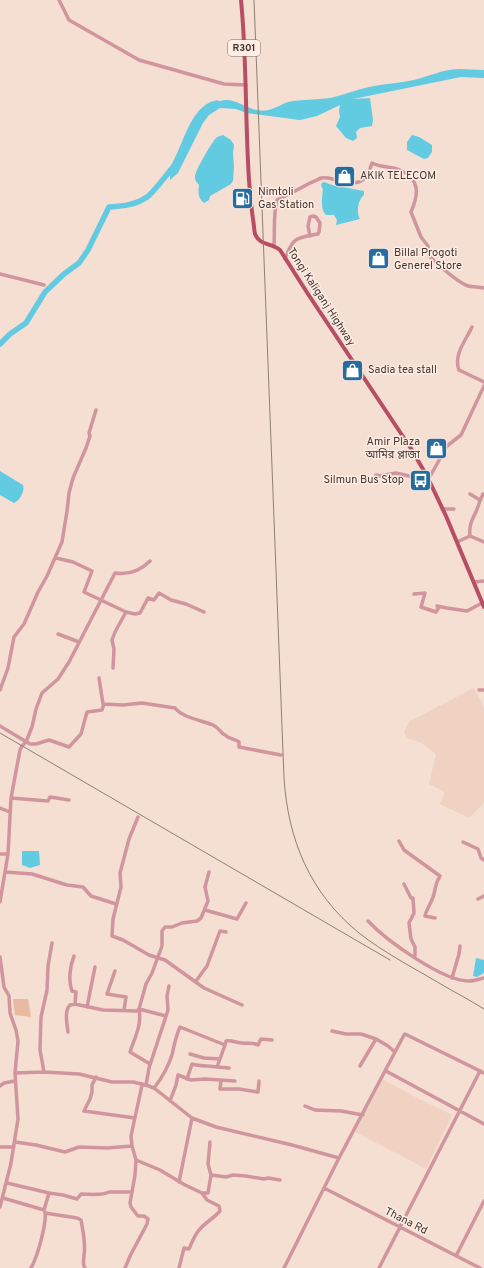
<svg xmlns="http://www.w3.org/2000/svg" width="484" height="1268" font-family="Overpass,'Noto Sans Bengali',sans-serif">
<rect width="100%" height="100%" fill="#f5ded2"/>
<path fill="#efd2c2" d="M474,688L484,707V803L469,818L440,804L445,792L429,784L436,754L422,743L407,738L404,732L410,721Z
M382,1079L419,1099L452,1115L428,1165L425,1169L408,1159L355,1132Z"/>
<path fill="#e9baa1" d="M13,999H28L31,1017L15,1015Z"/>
<path fill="#62cbe2" d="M458,69L484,70V78L461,77L353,99L370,98L373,120L372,126L360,128L356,132L357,138L353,141L346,138L336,126L340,117L339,111L340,105L317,116L300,120L246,113L236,109L220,108L209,115L203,123L178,173L170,180V175C189,151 186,121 214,104C234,91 248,115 268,110C275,109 281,104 288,102C302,99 317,100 330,98C343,95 356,90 369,87C384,84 399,83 414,80C429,76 442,70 458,69Z
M223,135L231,140L234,145L233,153L234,167L233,181L231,184L210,196L209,200L204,203C198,198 198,192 199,185C197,182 194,180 195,176C195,171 213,140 217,137C220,136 221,136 223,135Z
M412,135L419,137L432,145V152L428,158L424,159L407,150V142Z
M324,182L332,185L364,191V195C358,199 356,213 360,219L336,225L337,220L334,215C331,215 329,215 327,215C320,213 322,195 323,190L321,185L322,183Z
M0,471L23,485C25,491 20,500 14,503L0,495Z
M22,851H39L40,865L30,868L22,865Z
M476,958L484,960V973L477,977L473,976Z"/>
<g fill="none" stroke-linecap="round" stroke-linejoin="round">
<path stroke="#62cbe2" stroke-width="5.5" d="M0,344L10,334L26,323L45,292L64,274L79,263L88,250L109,207C122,206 136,205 147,197C153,193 168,173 173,167C185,149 192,107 217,103"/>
<path stroke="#d1959e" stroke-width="3.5" d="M59,0L69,20L139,60L224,84L246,85
M274,245C275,230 273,215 277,200C288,195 299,189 310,183C314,182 318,179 321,178C327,177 332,179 337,180C357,186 366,184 372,163C382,168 391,166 400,170C420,179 419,194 411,212L421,237L428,246L429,256C439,265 455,281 468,286C473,287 479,287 484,288
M285,259C293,237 296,238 318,234L319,232L320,223L316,217L313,216L310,217L308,226L310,236
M0,274L44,285
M472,327C466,340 453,355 459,370L484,382
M376,475L380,476L396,473L413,477L427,476
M428,480L447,446L461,435L484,386
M480,501L483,494
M442,509H454
M470,536C468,520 477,515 480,500L470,494
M457,542L470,536L484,542
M56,558L73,562L92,571L84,592L126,612L115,632L112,640L114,649L113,668
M474,582L484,581
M414,594L425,593L421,607L436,612L439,607
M437,606L447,608L467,611L482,603
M126,612L135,614L140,613L148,598L154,600L159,593L171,600L186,604L204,612
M58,634L79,642
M99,678L103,704L123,705L142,703L175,708C183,718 201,720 213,725C221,729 219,732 225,735C229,739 235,739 239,742V747L281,755
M0,690L8,668L14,637L24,624L38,592L47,576L62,542L67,511L69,493L73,478L86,448L90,436L89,433L96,410
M479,690H484
M0,726L30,744H36L49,740L69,747L81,734L87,712L102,710L104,704
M11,798L48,801L50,797L69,800
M0,808L10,812
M138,817L129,839L120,873L121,887L113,919L112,936L123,940L149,955L165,960L204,988L242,1005
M399,841L404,850L440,876C435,884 436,886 434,894C432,902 427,908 425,916L435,918
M463,842L478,849L481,858L484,860
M0,854H8
M5,872L32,874L67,885L83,887L91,896L116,904
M404,884L411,898H413L414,913L409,923L411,939L415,947V958
M478,899L484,896
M0,902L8,854L11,798L20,750L22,746L26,742L32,727L36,709L42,693L58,679L69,662L114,575L115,573C128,575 140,571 150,561
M205,910L237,919L246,903
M368,921C386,940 442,981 469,981C474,981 479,979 484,978
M74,956C70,966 68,981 72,991L76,992L75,1004
M0,957L4,987L9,996L10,1013L16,1030L18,1041L15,1073L18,1119L11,1163L0,1207
M115,971L107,994L126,997L124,1010
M452,978L459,954L460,946
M196,981L207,966L220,931L226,932
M87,1007L95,967
M166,1016L139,1009L146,984L152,973L162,946V931L165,927H172L182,923L197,921L201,918L208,901L205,887L209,872
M332,1031L346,1034H361L376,1039L388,1046L395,1052
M68,1032C67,1023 64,1011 70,1005L75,1004L103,1010L137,1011L139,1009C142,1025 135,1037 130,1052L150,1064
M190,1054L204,1058L220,1059L225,1045
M360,1066L376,1039
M217,1067L229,1068
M386,1071L484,1124
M44,1072L40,1050L41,1017L47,990L48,966L52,943
M15,1073L44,1072L79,1074L112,1082H133L146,1085L154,1088L192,1118L216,1127L292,1145L339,1158
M96,1077L92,1085V1092L90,1099L84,1111L135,1118
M187,1079L192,1064C201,1067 209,1065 217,1067L220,1059
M221,1081L220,1089H239L258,1092L259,1081
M146,1085L149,1068L168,1010L167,996L169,986
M0,1086L4,1083L15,1081
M154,1088C162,1078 168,1067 172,1055C174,1045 176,1036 180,1027L225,1045L226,1041C232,1040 237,1043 242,1043C248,1044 253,1042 258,1045L261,1039L272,1040
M170,1101L176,1085L178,1075L191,1080L205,1079L235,1081
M305,1106L315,1110L341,1111L363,1115
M15,1142L36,1145L65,1152L79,1147L107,1148L132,1146
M0,1147H14
M136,1160L160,1170L185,1185L202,1193L207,1200L219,1206L220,1211C214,1218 206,1222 200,1229C195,1234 192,1242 189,1249L184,1248L179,1268
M211,1175L226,1177L233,1175L246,1176L264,1179L268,1178L280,1180
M179,1182L192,1118
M7,1183L49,1193
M324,1188L480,1268
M202,1193H208L211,1175L208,1164L210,1142
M3,1198L44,1210L49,1193L63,1195L77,1199L81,1194C90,1194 101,1196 109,1192H132
M45,1213L77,1218L81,1220C83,1232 86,1243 84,1255C84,1260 82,1264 85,1268
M456,1256L484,1201
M31,1268C37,1258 47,1223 45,1212
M125,1268L131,1254L147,1224L148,1219L144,1216H138L131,1207L130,1203L135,1175L136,1160L132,1146L131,1136L142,1085
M284,1268L339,1158L404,1035L405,1034L484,1073
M379,1268L480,1071"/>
<path stroke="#b74e64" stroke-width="4" d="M241,0C247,60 245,120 249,180C250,193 251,206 253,219C254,224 254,230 255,234C260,246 270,242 280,250L308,294L410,447L427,476L446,516L484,607"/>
<path stroke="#8e7f77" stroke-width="1" d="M254,0L284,778C288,840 310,893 359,933C383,952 412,967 439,983C454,992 470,1000 484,1009
M0,733L390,960"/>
</g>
<defs>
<symbol id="shop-square" viewBox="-11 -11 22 22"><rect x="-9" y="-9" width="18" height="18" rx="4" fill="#256ca0" stroke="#ffece3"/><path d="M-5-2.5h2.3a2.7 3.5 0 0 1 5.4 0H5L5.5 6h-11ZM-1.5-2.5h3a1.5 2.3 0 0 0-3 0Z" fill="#fff"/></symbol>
<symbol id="fuel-square" viewBox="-11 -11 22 22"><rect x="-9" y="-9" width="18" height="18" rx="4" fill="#256ca0" stroke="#ffece3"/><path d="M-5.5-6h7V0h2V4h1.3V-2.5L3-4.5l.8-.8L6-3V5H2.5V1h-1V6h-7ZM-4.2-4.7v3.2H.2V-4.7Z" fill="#fff"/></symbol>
<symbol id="bus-square" viewBox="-11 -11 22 22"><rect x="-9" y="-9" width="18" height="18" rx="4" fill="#256ca0" stroke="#ffece3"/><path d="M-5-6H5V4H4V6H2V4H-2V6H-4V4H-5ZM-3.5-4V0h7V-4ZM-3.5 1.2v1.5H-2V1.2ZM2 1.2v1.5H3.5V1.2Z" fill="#fff"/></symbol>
</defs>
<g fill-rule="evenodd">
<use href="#shop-square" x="332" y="164" width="25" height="25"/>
<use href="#fuel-square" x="230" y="186" width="25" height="25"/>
<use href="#shop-square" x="366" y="246" width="25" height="25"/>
<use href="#shop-square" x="340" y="358" width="25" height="25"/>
<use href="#shop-square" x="424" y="436" width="25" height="25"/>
<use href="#bus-square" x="408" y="468" width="25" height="25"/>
</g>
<g text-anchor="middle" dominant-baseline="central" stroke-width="3" stroke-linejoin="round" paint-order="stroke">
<rect fill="#ffece3" stroke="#796d66" stroke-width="1" x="228" y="40" width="32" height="16" rx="3"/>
<g font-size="10" font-weight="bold" fill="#3f3631">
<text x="244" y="48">R301</text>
</g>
<g font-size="11" fill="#3f3631" stroke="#ffece3" text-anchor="start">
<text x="360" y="176">AKIK TELECOM</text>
<text x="258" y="192">Nimtoli<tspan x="258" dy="13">Gas Station</tspan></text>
<text x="394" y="253">Billal Progoti<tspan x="394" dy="13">Generel Store</tspan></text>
<text x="368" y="370">Sadia tea stall</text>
<text x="420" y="442" text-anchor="end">Amir Plaza<tspan x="420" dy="13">আমির প্লাজা</tspan></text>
<text x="404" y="480" text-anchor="end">Silmun Bus Stop</text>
</g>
<g font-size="11" fill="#3f3631" stroke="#ffece3">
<text transform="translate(321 297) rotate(57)">Tongi Kaliganj Highway</text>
<text transform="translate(406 1221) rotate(27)">Thana Rd</text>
</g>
</g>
</svg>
